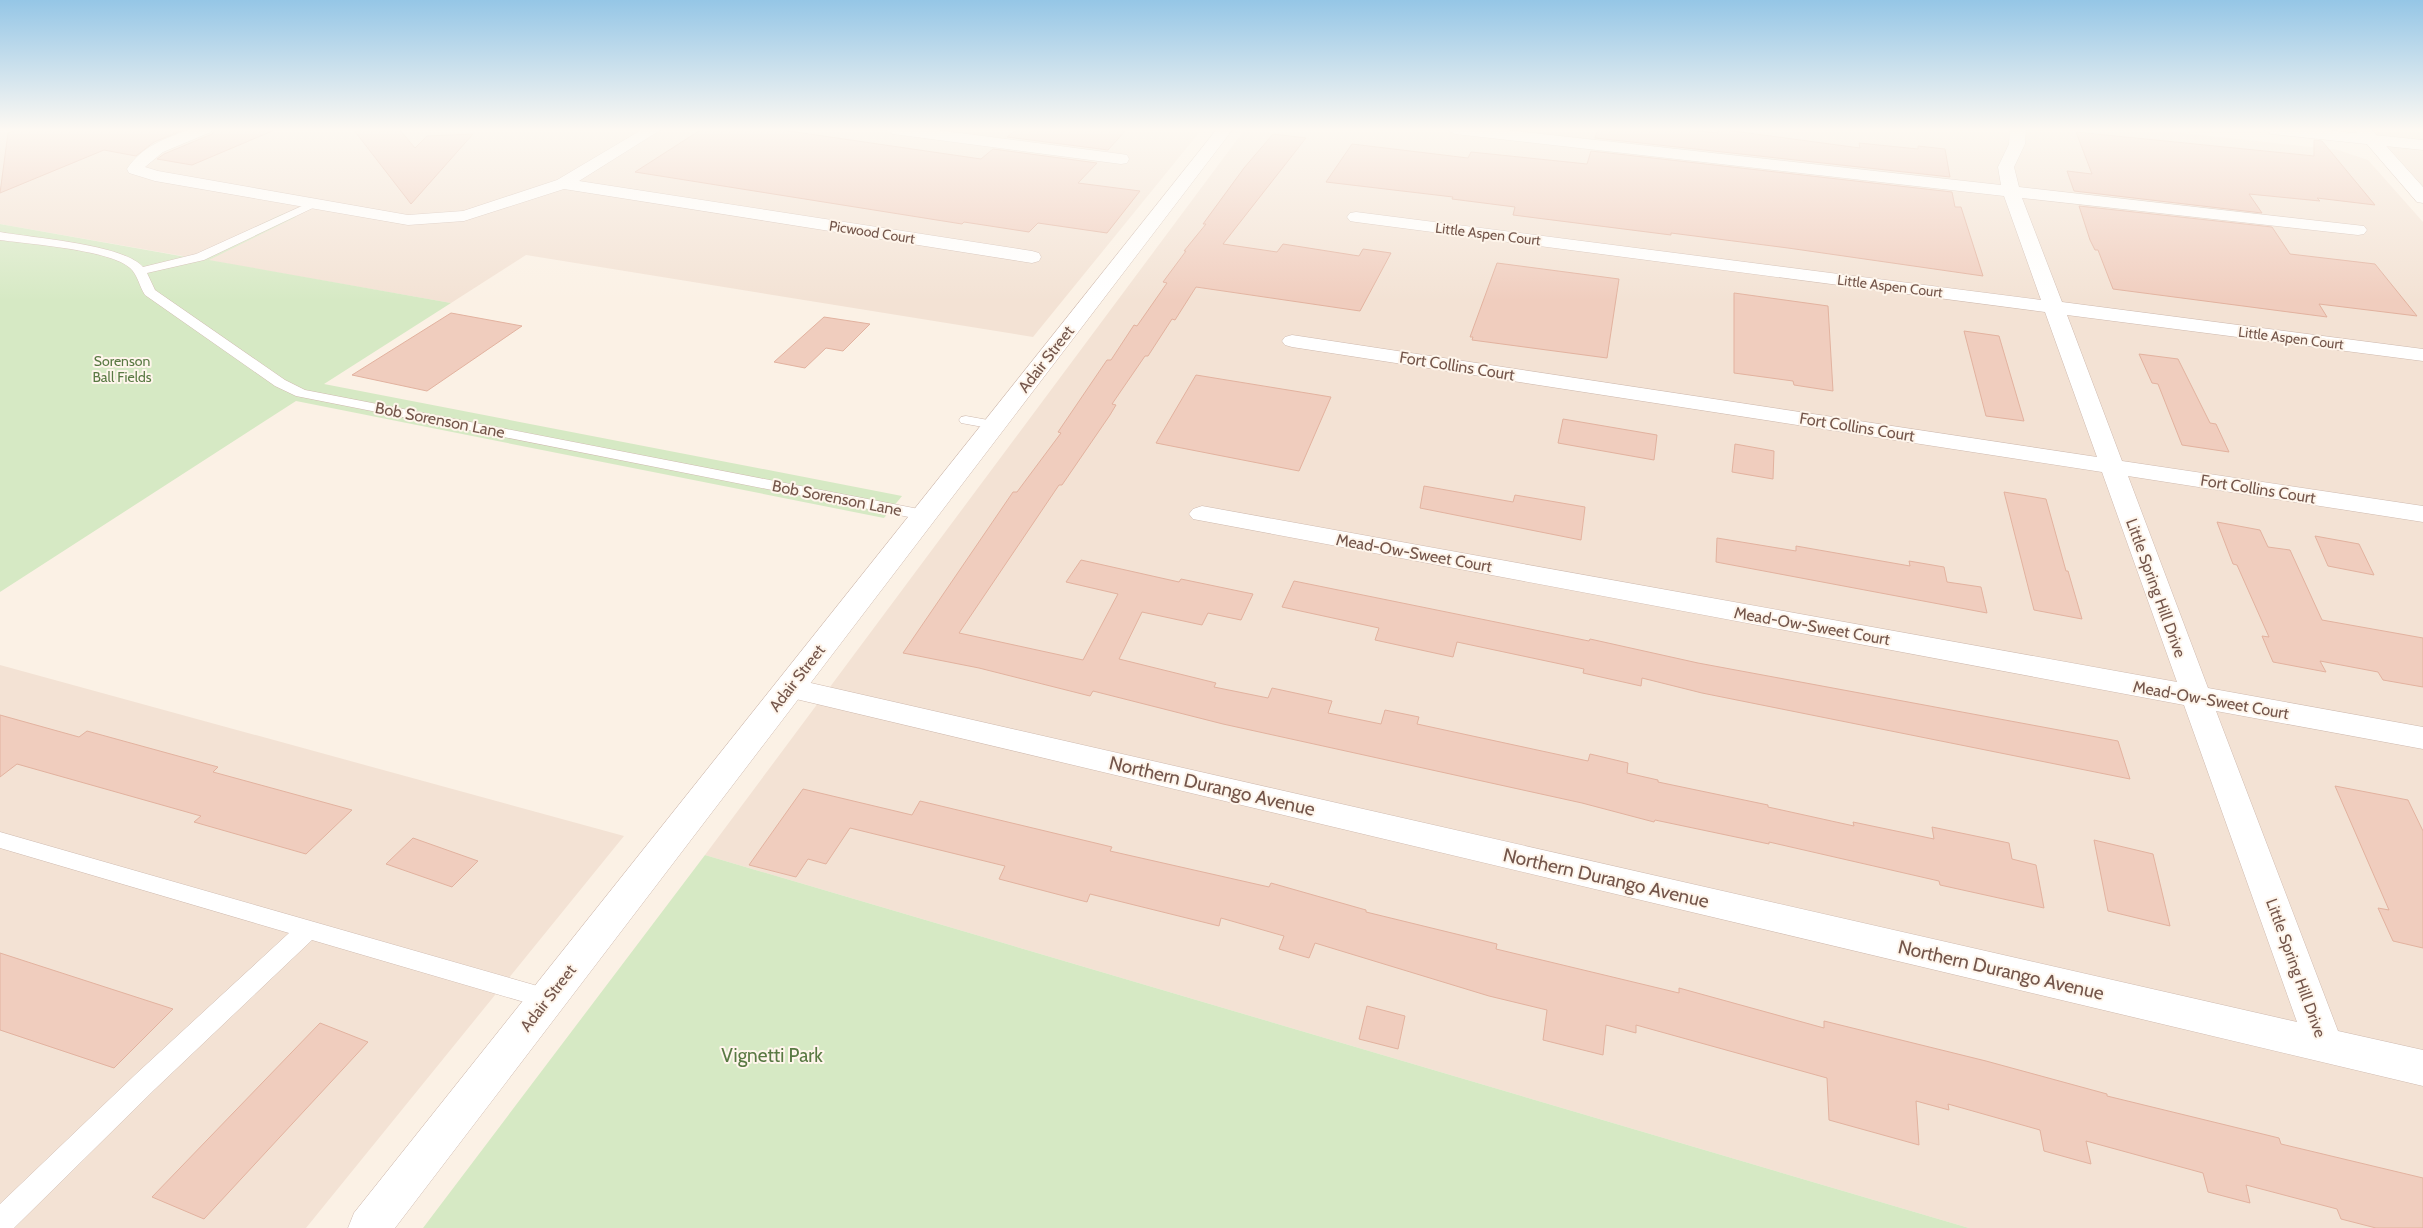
<svg xmlns="http://www.w3.org/2000/svg" width="2423" height="1228" font-family="Cabin,sans-serif">
<rect width="100%" height="100%" fill="#fbf1e5"/>
<path fill="#f3e2d4" d="M0,129H1202L1033,337L526,255L451,303L0,224Z
M1245,129H2146L2338,150L2368,160L2423,222V1228H1969L705,855Z
M2362,129H2423V195Z
M0,665L624,836L306,1228H0Z"/>
<path fill="#d6e9c4" d="M282,214L296,217L209,260L451,303L324,384L902,496L884,518L296,401L0,592V224L192,258Z
M705,855L1969,1228H423Z"/>
<path fill="#f0cdbe" stroke="#e2b29f" d="M19,129H186L154,142L136,156L104,150L0,193L8,133Z
M215,129H277L192,165L157,159L164,154L212,134Z
M353,129H399L415,148L427,136L473,134L411,204Z
M702,129H775L981,159L993,149L1097,163L1078,183L1140,191L1107,233L1038,223L1029,232L964,222L962,224L635,172Z
M1018,129H1127L1108,150L1007,137Z
M1598,129H1679L1718,133V129L1860,148L1859,143L1918,149V146L1945,149L1950,177L1595,138Z
M2076,132L2314,156V140L2322,141L2375,205L2317,198L2320,201L2249,194L2262,213L2074,191L2067,171L2092,174Z
M1273,134L1306,138L1223,244L1277,252L1283,244L1359,256L1363,249L1391,253L1360,311L1196,287L1175,320L1172,319L1148,356H1145L1112,404L1116,405L1110,415L1062,485H1059L959,633L1083,660L1118,594L1066,582L1081,560L1179,582L1181,579L1253,594L1241,620L1208,613L1202,625L1142,612L1119,659L1216,683L1214,687L1268,698L1272,688L1332,701L1328,713L1381,724L1385,710L1419,717L1417,724L1588,761L1590,754L1628,763L1627,773L1658,780V782L1768,805V807L1854,826L1853,822L1934,839L1932,827L2009,843L2012,859L2036,865L2044,908L1940,885L1939,881L1769,842V844L1655,820L1654,822L1582,803L1223,724L1093,691L1090,696L979,668L903,653L1013,492H1017L1061,433L1058,432L1107,360H1111L1134,325L1137,326L1167,283L1163,282L1186,251H1184L1206,224H1203L1244,168Z
M1352,144L1468,158L1471,152L1587,164L1591,151L1952,192L1955,207H1961L1983,276L1788,248L1671,233V235L1513,215L1515,207L1452,199L1453,197L1326,182Z
M2079,206L2272,227L2290,254L2375,264L2417,316L2319,304L2327,317L2113,289L2098,250H2095L2090,240Z
M1497,263L1619,279L1607,358L1472,340L1473,337H1470Z
M1734,293L1828,306L1833,391L1794,385L1793,381L1734,373Z
M451,313L522,326L427,391L352,375Z
M824,317L870,324L843,351L826,348L805,368L774,362Z
M1964,331L1999,336L2024,421L1986,416Z
M2139,354L2178,359L2210,423L2216,424L2229,452L2182,445L2158,384L2152,383Z
M1196,375L1331,397L1299,471L1156,443Z
M1563,419L1657,435L1654,460L1558,443Z
M1735,444L1774,451L1773,479L1732,472Z
M1424,486L1513,502L1515,495L1585,507L1581,540L1420,508Z
M2004,492L2046,499L2066,571H2068L2082,619L2034,610Z
M2217,522L2260,530L2268,547L2290,550L2322,620L2423,638V687L2383,680L2378,672L2320,661L2326,672L2273,662L2262,636L2269,637L2237,565L2233,564Z
M2315,536L2359,544L2374,575L2328,566Z
M1717,538L1796,551V546L1910,566L1909,561L1944,567L1947,582L1981,587L1987,613L1716,562Z
M1294,581L1589,641L1590,639L1698,663L2118,741L2130,779L1702,693L1642,678L1641,686L1583,673L1584,669L1457,642L1453,657L1375,640L1379,628L1282,607Z
M0,715L79,737L87,731L218,767L213,772L352,810L306,854L194,822L201,816L17,764L0,777Z
M2335,786L2408,800L2423,831V948L2393,941L2378,908L2389,910Z
M803,789L912,815L920,801L1112,847L1110,851L1269,887L1271,883L1366,910V912L1497,944L1496,949L1679,993V988L1824,1028V1021L1986,1061L2107,1094V1096L2279,1138L2281,1144L2423,1178V1228H2376L2341,1219L2337,1209L2246,1185L2250,1203L2208,1192L2203,1173L2086,1141L2091,1164L2044,1151L2040,1130L1948,1104L1949,1110L1916,1101L1919,1145L1829,1120L1827,1078L1636,1025V1033L1606,1025L1603,1055L1543,1040L1547,1010L1489,996L1315,943L1309,958L1279,949L1284,936L1221,918L1219,926L1090,894L1087,902L999,879L1005,866L850,828L826,864L808,859L796,877L749,865Z
M413,838L478,861L452,887L386,864Z
M2094,840L2153,854L2170,926L2108,911Z
M0,953L173,1009L114,1068L0,1030Z
M1367,1006L1405,1016L1398,1049L1359,1039Z
M320,1023L368,1042L204,1219L152,1197Z"/>
<g fill="none" stroke-linecap="round" stroke-linejoin="round">
<defs>
<path id="service" d="M313,201L317,202V206L204,260L147,273L155,290L285,380L305,390L924,510L930,512L932,515L930,518L924,520L296,396L275,386L145,295C139,286 138,275 130,268C111,250 29,244 0,240V232C32,238 123,244 143,267L196,254Z
M966,416L999,422L1001,425L994,429L961,423L959,420L961,417Z
M0,832L548,989L556,992L560,999L556,1006L548,1009L312,940L154,1090L14,1228H0V1204L136,1074L289,933L0,848Z"/>
<path id="minor" d="M191,129H213L211,132L163,152L145,167L158,171L408,215L463,211L557,180L643,129H662L579,181L1032,251L1039,253L1041,257L1039,261L1032,263L564,189L464,221L408,225L155,181L129,173L127,169C142,146 166,138 191,129Z
M885,129H929L1121,154L1127,155L1129,159L1127,163L1121,164L893,134Z
M1447,129H1497L2001,185L1998,167L2009,144L2010,129H2026L2025,144L2014,167L2019,187L2364,226L2367,230L2364,234L2358,235L2022,198L2062,302L2423,349V361L2067,315L2122,461L2423,506V522L2128,476L2208,688L2423,727V749L2216,711L2338,1031L2423,1050V1086L779,695L774,688L779,681L789,678L2297,1022L2184,705L1193,519L1189,514L1193,509L1202,506L2177,682L2102,472L1292,347L1285,345L1282,341L1285,337L1292,335L2097,457L2045,312L1356,222L1350,221L1347,217L1350,213L1356,212L2041,300L2004,196L1455,134Z
M2354,129H2371L2423,187V203L2417,202Z"/>
<path id="tertiary" d="M1217,129H1233L395,1228H348L354,1213Z
M2263,129H2316L2423,140V150L2271,134Z"/>
</defs>
<use href="#service" stroke="#cfbaaf" stroke-width="1"/>
<use href="#minor" stroke="#cfbaaf" stroke-width="1"/>
<use href="#tertiary" stroke="#cfbaaf" stroke-width="1"/>
<use href="#service" fill="#fff" fill-rule="evenodd"/>
<use href="#minor" fill="#fff" fill-rule="evenodd"/>
<use href="#tertiary" fill="#fff" fill-rule="evenodd"/>
</g>
<linearGradient id="sky" x2="0" y2="1"><stop stop-color="#95c6e6"/><stop offset="0.43" stop-color="#fdf9f3"/><stop offset="1" stop-color="#fdf9f3" stop-opacity="0"/></linearGradient>
<rect width="2423" height="301" fill="url(#sky)"/>
<g text-anchor="middle" dominant-baseline="central" stroke-width="4" stroke-linejoin="round" paint-order="stroke">
<g font-size="14" fill="#74564b" stroke="#fef5eb">
<text transform="translate(872 232) rotate(9)">Picwood Court</text>
<text transform="translate(1488 234) rotate(7)">Little Aspen Court</text>
<text transform="translate(1890 286) rotate(7)">Little Aspen Court</text>
<text transform="translate(2291 338) rotate(7)">Little Aspen Court</text>
</g>
<g font-size="14" fill="#597943" stroke="#fef5eb">
<text x="122" y="361">Sorenson<tspan x="122" dy="16">Ball Fields</tspan></text>
</g>
<g font-size="16" fill="#74564b" stroke="#fef5eb">
<text transform="translate(1046 359) rotate(-52)">Adair Street</text>
<text transform="translate(1457 366) rotate(9)">Fort Collins Court</text>
<text transform="translate(440 420) rotate(11)">Bob Sorenson Lane</text>
<text transform="translate(1857 427) rotate(9)">Fort Collins Court</text>
<text transform="translate(2258 489) rotate(9)">Fort Collins Court</text>
<text transform="translate(837 498) rotate(11)">Bob Sorenson Lane</text>
<text transform="translate(1414 553) rotate(10)">Mead-Ow-Sweet Court</text>
<text transform="translate(2156 588) rotate(70)">Little Spring Hill Drive</text>
<text transform="translate(1812 626) rotate(10)">Mead-Ow-Sweet Court</text>
<text transform="translate(797 678) rotate(-52)">Adair Street</text>
<text transform="translate(2211 700) rotate(10)">Mead-Ow-Sweet Court</text>
<text transform="translate(2296 968) rotate(70)">Little Spring Hill Drive</text>
<text transform="translate(548 998) rotate(-52)">Adair Street</text>
</g>
<g font-size="19" fill="#74564b" stroke="#fef5eb">
<text transform="translate(1212 786) rotate(13)">Northern Durango Avenue</text>
<text transform="translate(1606 878) rotate(13)">Northern Durango Avenue</text>
<text transform="translate(2001 970) rotate(13)">Northern Durango Avenue</text>
</g>
<g font-size="19" fill="#597943" stroke="#fef5eb">
<text x="772" y="1055">Vignetti Park</text>
</g>
</g>
</svg>
